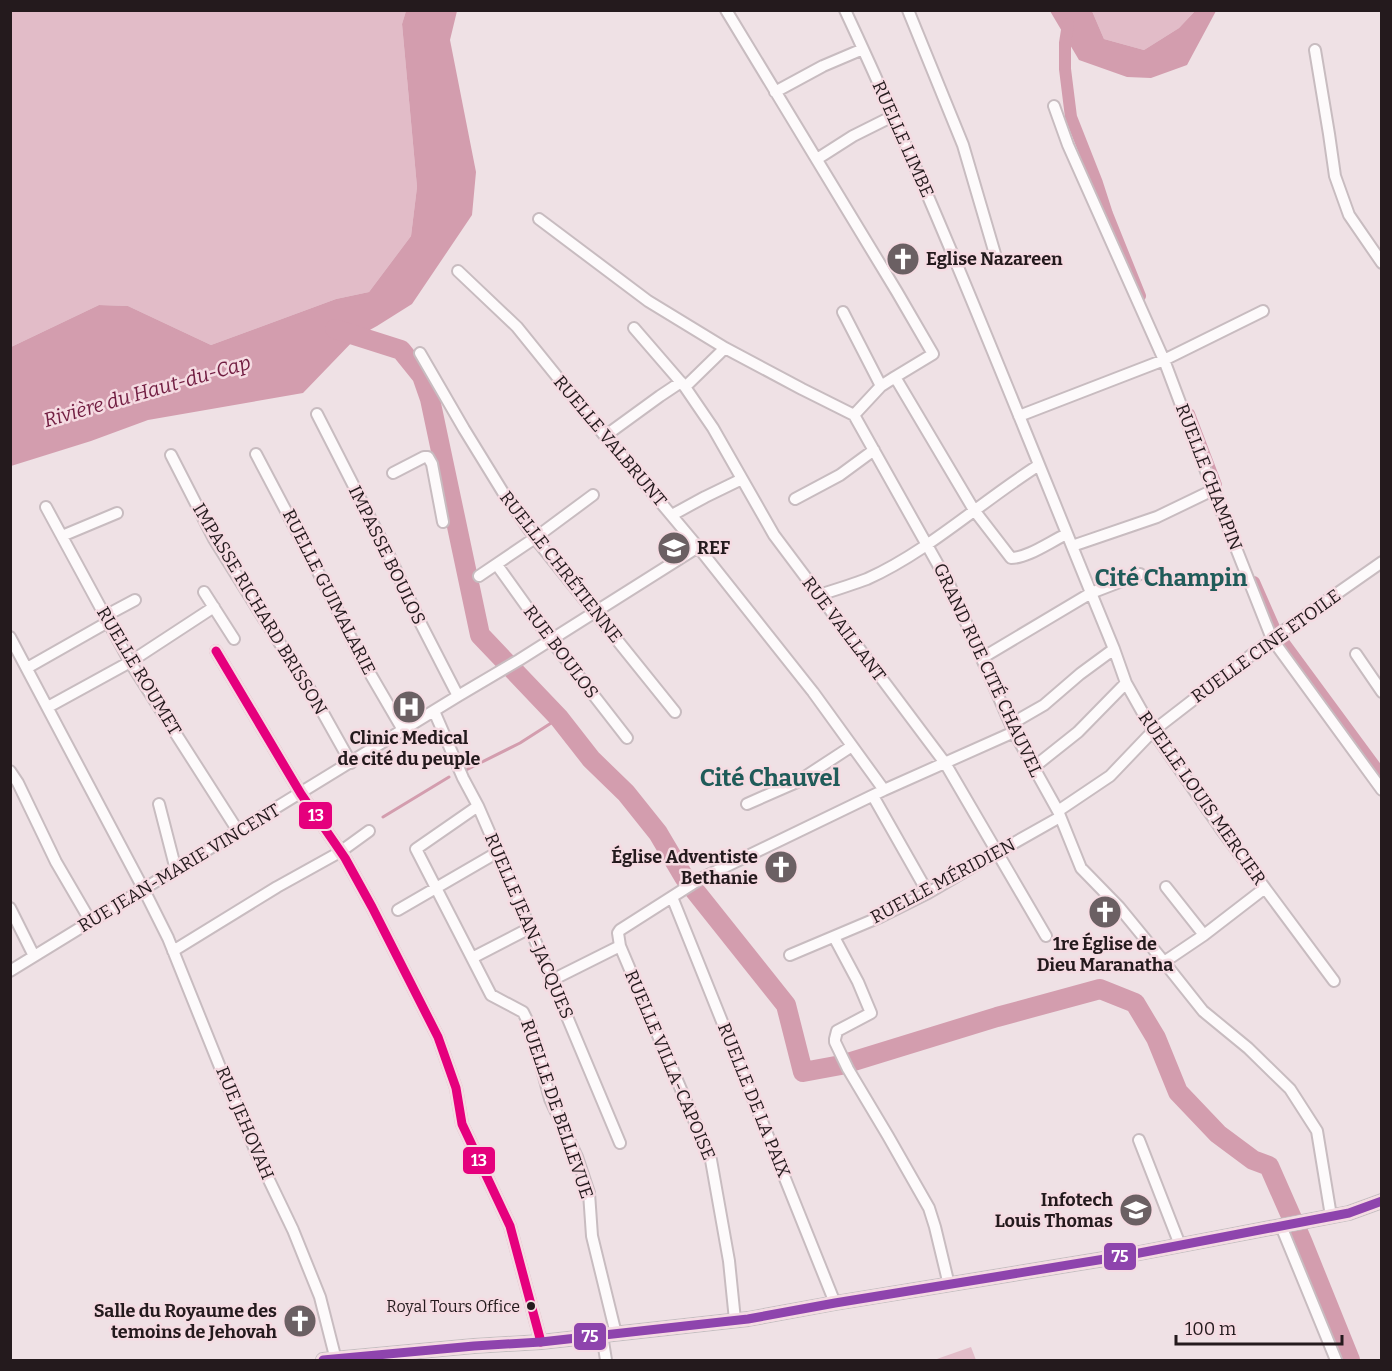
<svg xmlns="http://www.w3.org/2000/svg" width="1392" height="1371" font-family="Bitter,serif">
<rect width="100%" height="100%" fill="#efe1e5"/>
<path fill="#e2bcc8" d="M11,11H406L402,24L417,187L411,236L369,292L336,299L211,345L128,306L99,305L11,347Z
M1092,11H1195L1179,28L1144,50L1104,39Z
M971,1347L976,1360H934Z"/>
<path fill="#d39dae" d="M406,11H457L450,40L476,172L472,215L412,304L377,326L357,337L303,393L148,420L91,441L11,466V347L99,305L128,306L211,345L336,299L369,292L411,236L417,187L402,24Z
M1050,11H1092L1104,39L1144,50L1179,28L1195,11H1216L1187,65L1151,78L1127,77L1079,60Z"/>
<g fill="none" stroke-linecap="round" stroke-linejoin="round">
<path stroke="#d39dae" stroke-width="3" d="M464,771L520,743L559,718
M383,817L449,777"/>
<path stroke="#d39dae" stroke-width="12" d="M1068,24L1065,43V69L1071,117L1097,183L1107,214L1140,296
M1189,414L1216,485
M1254,582L1276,632L1382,776"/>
<path stroke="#d39dae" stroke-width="20" d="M335,329L401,350L422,376L430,399L480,635L559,718L591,759L626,793L658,833L684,877L786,1005L803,1072L841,1065L997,1017L1100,989L1135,1003L1156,1038L1178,1092L1218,1134L1253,1160L1269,1166L1302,1241L1350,1360"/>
<defs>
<path id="minor" d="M726,10L897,292L933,354L895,377L974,510L1011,558C1028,558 1051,541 1067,534
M845,10C943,220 1026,435 1114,649L1126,683L1153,731L1221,829L1334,981
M908,10L963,145L995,254
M1315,50L1329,134L1335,176L1349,215L1382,263
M775,92L823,66L863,49
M1054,106L1068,145L1164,360L1213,490L1272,639L1382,790
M817,159L853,136L893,116
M539,219L648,301L725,348L802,389L854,415L950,586L1014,732L1058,811L1081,868L1119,907L1164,962L1203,1011L1248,1048L1290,1089L1317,1131L1331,1216
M458,271L517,327L605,436L698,547L813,692L884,790
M843,312L881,386L895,377
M634,328L685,387L713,428L774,535L945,763L1046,936
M420,353L464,429L504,494L535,538L675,712
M685,387L725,348
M317,414L387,551L421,624L458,696
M854,415L881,386
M1019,416L1164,360L1263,311
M605,436L660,396L681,382
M256,454L326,587L361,658L403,730
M171,455L214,539L264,619L309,688L351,763
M393,473L424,457H428L432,464L443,522
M795,499L840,475L874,450
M46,507L130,662L238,831
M672,515L705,497L742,479
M62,536L117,513
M1072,546L1157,517L1213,490
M497,565L550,639L627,738
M479,576L535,538L593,495
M204,592L234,639
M819,595C835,590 851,585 867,579C929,551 982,501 1039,465
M105,616L135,600
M10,637L144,890L168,938L226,1082L241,1115L257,1155L293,1230L320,1297L336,1360
M216,651L301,794L345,858L372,907L438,1037L456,1088L462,1124L510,1226L541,1342
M1356,654L1382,692
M982,658L1091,593L1140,574
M27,668L108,622
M48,707L130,662L214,607
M434,711L463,778L478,806L498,852L620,1143
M1011,724L1044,705L1080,674L1114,649
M1034,767L1078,732L1126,683
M10,771L18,783L56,862L91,922
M873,796L928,893
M159,804L176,870
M747,804L797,782L852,746
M478,806L416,849L491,995L523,1012L531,1028L550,1099L577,1157L589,1193L592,1236L616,1334
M1058,811L1110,776L1153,731L1272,639L1382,562
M1166,887L1204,935
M672,897L835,1303
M10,908L34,956
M398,910L498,852
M834,937L858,982L871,1013L837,1031L835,1039V1042L848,1069L888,1136L929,1208L935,1227L949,1285
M173,951L277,887L340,852L369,831
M790,955L880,917L928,893L998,852L1060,817
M472,958L530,928
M1164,962L1204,935L1265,888
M10,971L458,696L519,660L698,547
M552,980L620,946
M1139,1140L1180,1245
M1281,1226L1336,1360
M735,1320L729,1261L711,1160L620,946L618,933L620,930L700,879L884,790L1014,732
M602,1335L606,1360"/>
<path id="major" d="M323,1360L474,1346L541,1342L748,1319L835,1303L1129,1255L1349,1213L1382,1201"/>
</defs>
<use href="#minor" stroke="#c8bcc0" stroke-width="14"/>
<use href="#major" stroke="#c5bec0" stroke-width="16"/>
<use href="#minor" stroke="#fdfafb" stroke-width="10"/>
<use href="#major" stroke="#ebe4e6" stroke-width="14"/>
<defs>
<path id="bus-1" d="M216,651L301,794L345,858L372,907L438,1037L456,1088L462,1124L510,1226L541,1342"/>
<path id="bus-2" d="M323,1360L474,1346L541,1342L748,1319L835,1303L1129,1255L1349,1213L1382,1201"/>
</defs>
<use href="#bus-1" stroke="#f5dbe2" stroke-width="14"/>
<use href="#bus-2" stroke="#f5dbe2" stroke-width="14"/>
<use href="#bus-1" stroke="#e5007d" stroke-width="9"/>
<use href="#bus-2" stroke="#8e44ad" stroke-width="9"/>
</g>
<defs>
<symbol id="church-disc" viewBox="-11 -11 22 22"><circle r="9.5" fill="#6b6063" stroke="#f5dbe2"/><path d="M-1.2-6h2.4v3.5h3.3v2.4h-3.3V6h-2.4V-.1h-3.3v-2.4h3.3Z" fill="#fff"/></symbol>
<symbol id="university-disc" viewBox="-11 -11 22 22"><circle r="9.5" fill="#6b6063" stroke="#f5dbe2"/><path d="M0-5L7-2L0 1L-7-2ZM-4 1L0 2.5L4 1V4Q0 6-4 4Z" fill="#fff"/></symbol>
<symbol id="hospital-disc" viewBox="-11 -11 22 22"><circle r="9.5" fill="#6b6063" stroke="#f5dbe2"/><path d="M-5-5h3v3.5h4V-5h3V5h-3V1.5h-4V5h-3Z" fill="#fff"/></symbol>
</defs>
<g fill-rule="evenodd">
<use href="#church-disc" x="884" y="240" width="38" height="38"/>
<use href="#university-disc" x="655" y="529" width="38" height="38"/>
<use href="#hospital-disc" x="390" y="688" width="38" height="38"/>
<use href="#church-disc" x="762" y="848" width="38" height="38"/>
<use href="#church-disc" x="1086" y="893" width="38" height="38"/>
<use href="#university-disc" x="1117" y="1191" width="38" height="38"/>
<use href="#church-disc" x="281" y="1302" width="38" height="38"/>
</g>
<circle fill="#241a1d" stroke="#f5dbe2" stroke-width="2" cx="531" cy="1306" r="5"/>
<g text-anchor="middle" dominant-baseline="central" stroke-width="5" stroke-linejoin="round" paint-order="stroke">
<g font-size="16" fill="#241a1d" stroke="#f5dbe2" text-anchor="end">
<text x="520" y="1306">Royal Tours Office</text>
</g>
<g font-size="18" fill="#241a1d" stroke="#f5dbe2">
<text transform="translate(903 139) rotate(66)">RUELLE LIMBE</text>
<text transform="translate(610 441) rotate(50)">RUELLE VALBRUNT</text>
<text transform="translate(1209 477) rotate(69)">RUELLE CHAMPIN</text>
<text transform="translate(387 555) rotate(64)">IMPASSE BOULOS</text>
<text transform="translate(561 567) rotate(52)">RUELLE CHRÉTIENNE</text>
<text transform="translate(329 592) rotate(63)">RUELLE GUIMALARIE</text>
<text transform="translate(260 609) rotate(59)">IMPASSE RICHARD BRISSON</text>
<text transform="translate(844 629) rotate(53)">RUE VAILLANT</text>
<text transform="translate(1266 646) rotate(-36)">RUELLE CINE ETOILE</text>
<text transform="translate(561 652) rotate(53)">RUE BOULOS</text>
<text transform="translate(988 670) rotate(65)">GRAND RUE CITÉ CHAUVEL</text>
<text transform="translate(139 671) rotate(59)">RUELLE ROUMET</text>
<text transform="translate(1202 798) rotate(55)">RUELLE LOUIS MERCIER</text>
<text transform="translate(179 868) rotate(-31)">RUE JEAN-MARIE VINCENT</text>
<text transform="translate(943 881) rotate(-28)">RUELLE MÉRIDIEN</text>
<text transform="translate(529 926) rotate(67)">RUELLE JEAN-JACQUES</text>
<text transform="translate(670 1065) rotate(67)">RUELLE VILLA-CAPOISE</text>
<text transform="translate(754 1100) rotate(68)">RUELLE DE LA PAIX</text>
<text transform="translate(557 1109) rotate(71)">RUELLE DE BELLEVUE</text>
<text transform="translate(245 1123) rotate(67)">RUE JEHOVAH</text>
</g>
<g font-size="18" font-weight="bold" fill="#241a1d" stroke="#f5dbe2" text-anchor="end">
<text x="926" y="259" text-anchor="start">Eglise Nazareen</text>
<text x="697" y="548" text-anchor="start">REF</text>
<text x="409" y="738" text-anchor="middle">Clinic Medical<tspan x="409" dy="21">de cité du peuple</tspan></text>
<text x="758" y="857">Église Adventiste<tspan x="758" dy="21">Bethanie</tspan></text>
<text x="1105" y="944" text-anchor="middle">1re Église de<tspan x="1105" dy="21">Dieu Maranatha</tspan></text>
<text x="1113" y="1200">Infotech<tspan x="1113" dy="21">Louis Thomas</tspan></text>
<text x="277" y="1311">Salle du Royaume des<tspan x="277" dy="21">temoins de Jehovah</tspan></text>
</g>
<g font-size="20" font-style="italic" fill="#711d41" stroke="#f5dbe2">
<text transform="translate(147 391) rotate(-16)">Rivière du Haut-du-Cap</text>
</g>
<g font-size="24" font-weight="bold" fill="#205b59" stroke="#f5dbe2">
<text x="1171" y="578">Cité Champin</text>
<text x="770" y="778">Cité Chauvel</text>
</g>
</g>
<g stroke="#f5dbe2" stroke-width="2">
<rect x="298" y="801" width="35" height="29" rx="6" fill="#e5007d"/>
<rect x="462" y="1146" width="34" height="29" rx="6" fill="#e5007d"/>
<rect x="1103" y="1242" width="34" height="29" rx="6" fill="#8e44ad"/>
<rect x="573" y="1322" width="34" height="29" rx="6" fill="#8e44ad"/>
</g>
<g font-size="16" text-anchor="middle" font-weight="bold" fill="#fff">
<text x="316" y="821">13</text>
<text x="479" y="1166">13</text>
<text x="1120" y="1262">75</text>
<text x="590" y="1342">75</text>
</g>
<rect width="1392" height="1371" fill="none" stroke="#241a1d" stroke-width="24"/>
<path d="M1176 1335v9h166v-9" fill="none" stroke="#241a1d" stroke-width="3"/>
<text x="1185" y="1335" font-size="18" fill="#241a1d" stroke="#f5dbe2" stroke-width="4.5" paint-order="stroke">100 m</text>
</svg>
